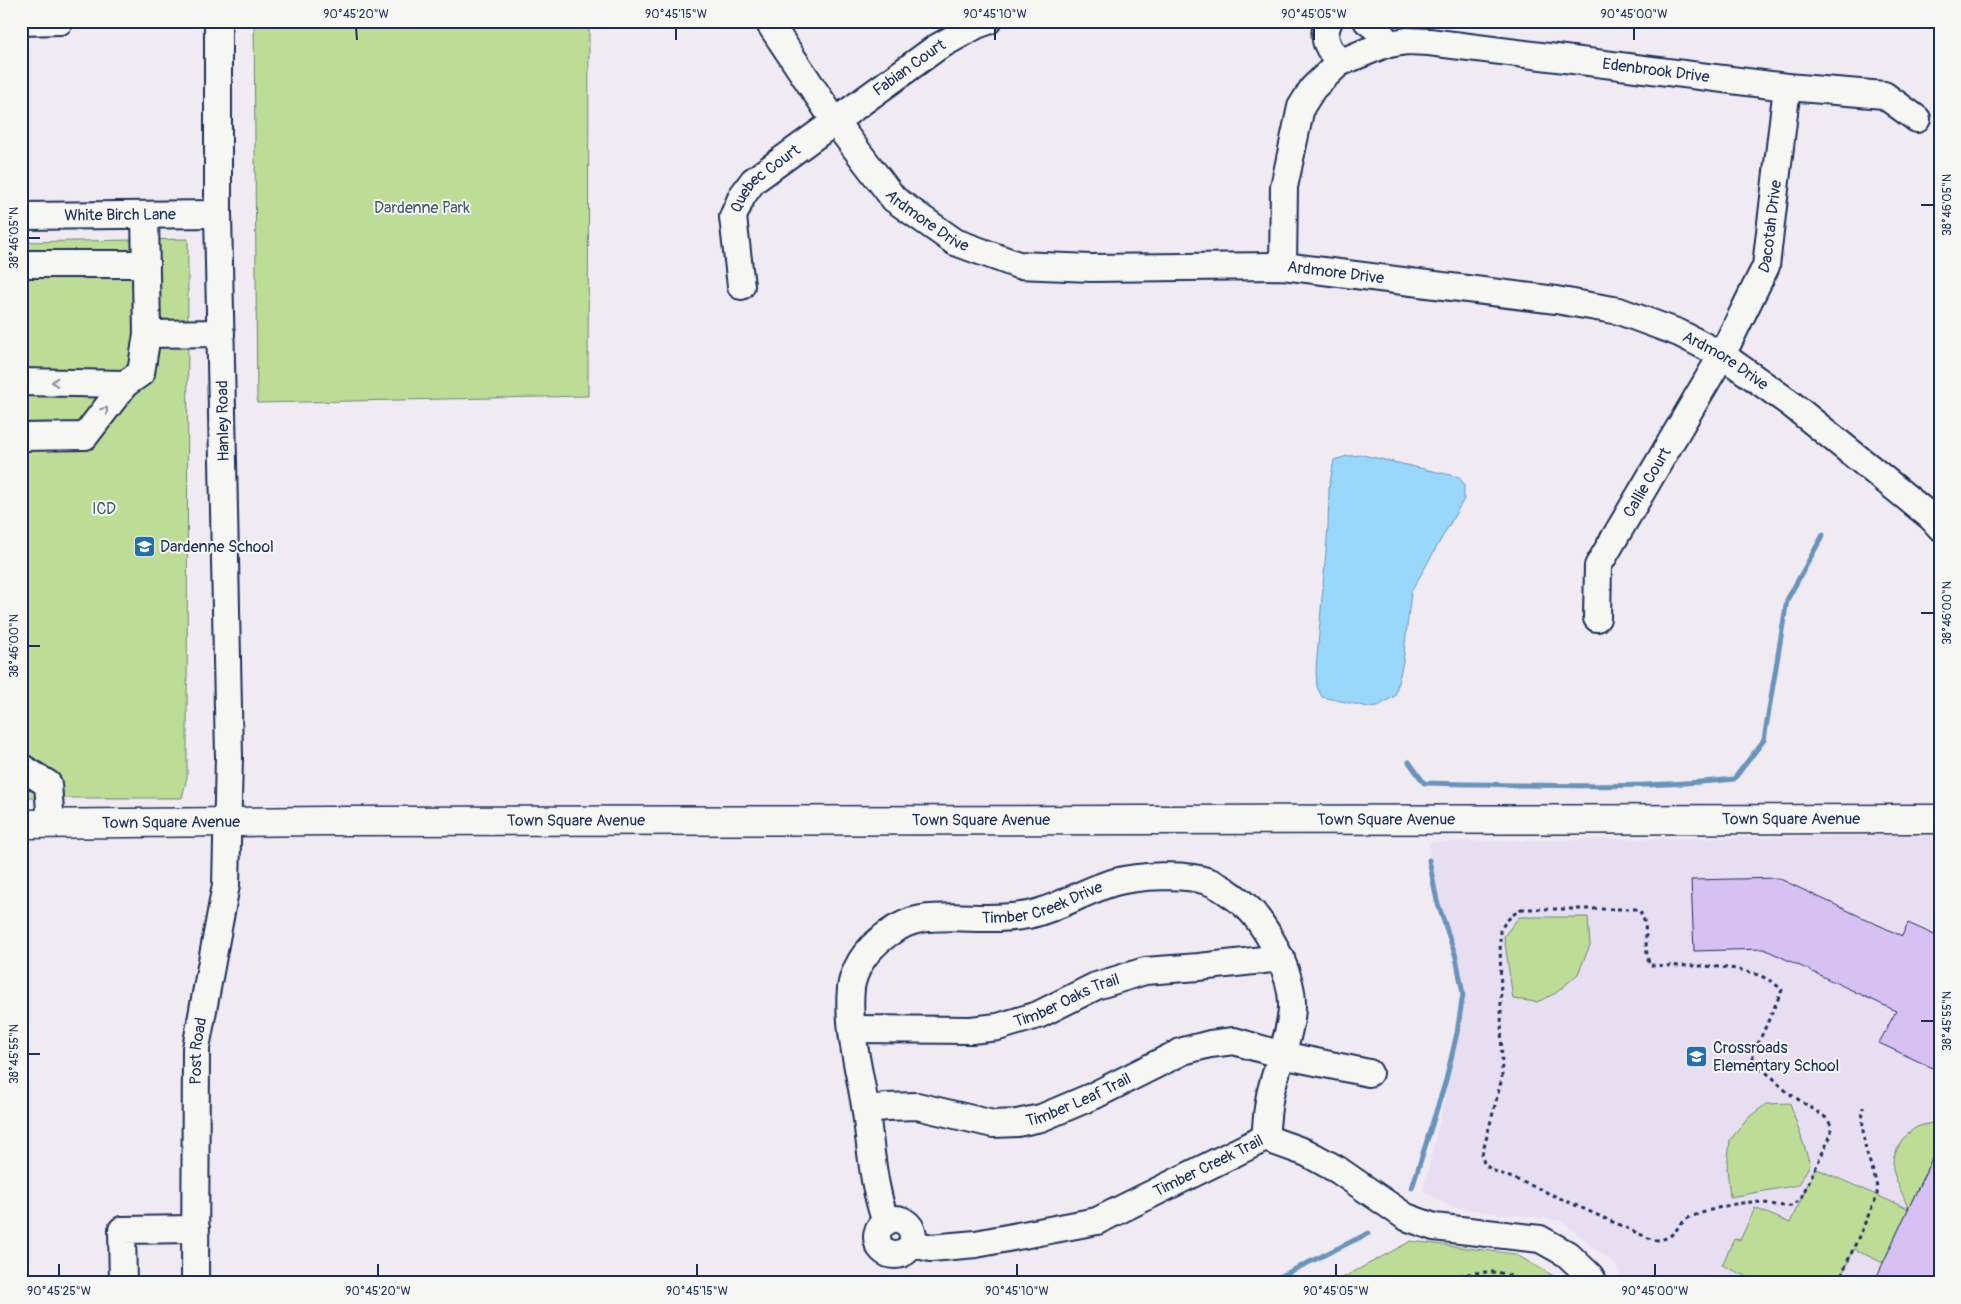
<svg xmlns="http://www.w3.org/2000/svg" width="1961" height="1304" font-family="Pangolin,sans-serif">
<rect width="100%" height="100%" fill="#f0ebf2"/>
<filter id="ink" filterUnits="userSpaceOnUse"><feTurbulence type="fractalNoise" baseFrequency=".02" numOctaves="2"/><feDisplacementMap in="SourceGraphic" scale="10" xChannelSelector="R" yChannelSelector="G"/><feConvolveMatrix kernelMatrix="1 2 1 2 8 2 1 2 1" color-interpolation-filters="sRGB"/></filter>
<g filter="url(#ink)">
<path fill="#e8def2" d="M1940,834V1283H1623L1616,1265L1561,1221L1471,1210L1449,1206L1423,1191L1449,1081L1463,994L1458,957L1438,901L1430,860L1429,842Z"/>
<path fill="#bddc95" stroke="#6c867a" d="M254,21H589L588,396L257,403Z
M188,239L187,777L182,798H21V242Z
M1519,917H1588L1590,945L1578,974L1556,993L1537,1002L1513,999L1504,936Z
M1790,1103L1810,1164L1799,1185L1730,1197L1727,1168L1730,1140L1749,1117L1766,1104Z
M1940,1122V1141L1883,1263L1854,1249L1838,1283H1761L1722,1265L1734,1239L1740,1240L1755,1208L1790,1223L1815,1168L1908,1209C1904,1195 1896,1183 1893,1169C1891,1154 1904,1134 1917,1127C1925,1124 1932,1123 1940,1122Z
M1411,1241L1515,1254L1566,1283H1333Z"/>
<path fill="#99d8fa" stroke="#6794bc" d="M1363,455L1459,477L1464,484V499L1411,592L1403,662L1395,696L1378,706L1368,707L1322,697L1317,687L1316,669L1328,527L1329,488L1334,460L1347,456Z"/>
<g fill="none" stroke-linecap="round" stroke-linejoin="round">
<path stroke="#6794bc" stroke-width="5" d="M1409,762L1424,783C1527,785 1632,790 1734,779L1764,740L1787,600L1823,535
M1412,1188L1446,1080L1457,1033L1463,994L1456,957L1437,901L1429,860
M1267,1283L1369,1233"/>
</g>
<path fill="#d6c1f2" stroke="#1b2f5e" d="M1778,878L1902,936L1908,923L1937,936L1940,931V1066L1935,1069L1879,1043L1896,1011L1764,949L1694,951L1691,880Z
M1940,1141V1283H1874L1883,1263Z"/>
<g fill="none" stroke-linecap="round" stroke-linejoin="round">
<defs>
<g id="minor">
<path id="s1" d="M768,21L836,123L894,199L955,242L1018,265L1091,268L1283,266L1556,300L1619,311L1679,333L1722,355L1791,404L1931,517L1940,527"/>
<path d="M1329,21C1320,39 1329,48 1339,63"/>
<path d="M1367,21L1376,28L1389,44"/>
<path d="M21,22L60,21"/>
<path d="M145,215L147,334L221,333"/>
<path id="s2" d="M21,216L218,214"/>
<path d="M21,264H146"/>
<path id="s3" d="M1283,266L1284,187L1301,107L1313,88L1339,63L1383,45L1407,41L1429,42L1787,87L1884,95L1917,119"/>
<path id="s4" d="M741,286L733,217L742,196L753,181L936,48L977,25L988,21"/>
<path d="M21,382L125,384L141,373L147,334"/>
<path d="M21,437L85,436L125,384"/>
<path id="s5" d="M1597,618L1598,566L1722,355L1766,266L1787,87"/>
<path d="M21,767L48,784L51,824"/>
<path id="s6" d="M852,1029L971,1030L998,1027L1038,1015L1096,986L1145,971L1199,967L1281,958"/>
<path id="s7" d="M866,1110L886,1107L917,1106L993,1124L1017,1123L1041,1118L1093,1096L1183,1051L1210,1044L1234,1041L1282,1055L1369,1073"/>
<circle cx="895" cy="1237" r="18"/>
<path id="s8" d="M886,1222C873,1187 871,1149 866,1112C860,1071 847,1029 851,988C852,980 857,968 861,961C873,942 898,923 921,919C956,914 992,922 1028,915C1058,909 1085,890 1115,882C1138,876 1184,873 1207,881C1220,885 1244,903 1253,913C1271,935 1293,977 1292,1006C1292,1030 1278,1064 1272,1087C1267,1103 1267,1121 1265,1138"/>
<path id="s9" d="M913,1244L931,1248L976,1244L1097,1221L1265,1138L1307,1153L1338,1170L1406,1217L1434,1227L1540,1239L1567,1254L1590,1276L1594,1283"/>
<path d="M123,1283L122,1230L196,1229"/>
<path id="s10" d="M195,1283L196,1048L226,885L229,757L218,214V21"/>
</g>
<g id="major">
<path id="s11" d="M21,824L328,821L1940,819"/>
</g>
</defs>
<use href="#minor" stroke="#1b2f5e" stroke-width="30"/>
<use href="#major" stroke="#1b2f5e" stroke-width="31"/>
<path stroke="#1b2f5e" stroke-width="3" stroke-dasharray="4 4" stroke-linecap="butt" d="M1521,909H1638C1651,924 1642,947 1650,965C1691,968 1751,959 1782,990L1753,1055V1063L1772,1077L1787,1092L1825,1117L1831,1125V1135L1801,1198L1792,1206C1778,1207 1767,1202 1753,1202C1733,1203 1712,1209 1693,1216C1674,1223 1679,1240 1653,1240L1535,1187L1492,1170L1484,1164L1482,1155L1502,1078L1500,931C1505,921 1512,915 1521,909Z
M1420,1283C1431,1279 1442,1278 1454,1276C1478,1273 1501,1266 1521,1283
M1838,1283L1877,1196C1878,1179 1870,1166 1866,1150C1863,1136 1862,1122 1863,1107"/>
<use href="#minor" stroke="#f6f6f2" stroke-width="26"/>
<use href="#major" stroke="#f6f6f2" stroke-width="28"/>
</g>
<defs><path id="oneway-chevron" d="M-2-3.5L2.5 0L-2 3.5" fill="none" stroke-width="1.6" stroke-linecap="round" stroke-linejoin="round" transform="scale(1.25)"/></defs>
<g stroke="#8892a8">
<use href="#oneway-chevron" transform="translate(55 382) rotate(-180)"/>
<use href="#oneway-chevron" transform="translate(105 410) rotate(-52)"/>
</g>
</g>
<path fill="none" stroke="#1b2f5e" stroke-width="2" d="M356,28L357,40M676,28V40M995,28V40M1314,28V40M1634,28V40M1921,205H1934M28,238H40M1921,613H1934M28,646H40M1921,1021H1934M28,1054H40M59,1264V1276M378,1264V1276M697,1264V1276M1017,1264V1276M1336,1264V1276M1655,1264V1276"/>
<defs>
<symbol id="school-square" viewBox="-11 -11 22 22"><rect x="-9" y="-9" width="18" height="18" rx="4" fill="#1f6fb2" stroke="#f6f6f2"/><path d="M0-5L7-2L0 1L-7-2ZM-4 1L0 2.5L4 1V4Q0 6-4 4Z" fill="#fff"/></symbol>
</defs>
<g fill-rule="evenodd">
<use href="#school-square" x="132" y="534" width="25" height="25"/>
<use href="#school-square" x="1684" y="1044" width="25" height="25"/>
</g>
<g text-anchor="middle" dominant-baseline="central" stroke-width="4" stroke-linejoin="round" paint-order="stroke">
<g font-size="16" fill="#1b2f5e" stroke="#f6f6f2">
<text stroke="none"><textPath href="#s4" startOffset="304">Fabian Court</textPath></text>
<text stroke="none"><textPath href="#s3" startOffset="542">Edenbrook Drive</textPath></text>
<text stroke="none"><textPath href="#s4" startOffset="121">Quebec Court</textPath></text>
<text stroke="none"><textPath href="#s2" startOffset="99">White Birch Lane</textPath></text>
<text stroke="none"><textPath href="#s1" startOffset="258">Ardmore Drive</textPath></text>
<text stroke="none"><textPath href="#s5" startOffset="436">Dacotah Drive</textPath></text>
<text stroke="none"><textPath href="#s1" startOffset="678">Ardmore Drive</textPath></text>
<text stroke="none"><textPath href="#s1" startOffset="1082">Ardmore Drive</textPath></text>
<text transform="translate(223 421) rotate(-91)">Hanley Road</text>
<text stroke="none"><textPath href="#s5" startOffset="149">Callie Court</textPath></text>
<text stroke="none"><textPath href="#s11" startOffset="1770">Town Square Avenue</textPath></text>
<text stroke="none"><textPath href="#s11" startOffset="1365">Town Square Avenue</textPath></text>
<text stroke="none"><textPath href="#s11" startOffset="555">Town Square Avenue</textPath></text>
<text stroke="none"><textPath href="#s11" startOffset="960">Town Square Avenue</textPath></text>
<text stroke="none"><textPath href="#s11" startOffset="150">Town Square Avenue</textPath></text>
<text stroke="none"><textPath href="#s8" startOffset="465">Timber Creek Drive</textPath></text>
<text stroke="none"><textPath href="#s6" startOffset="220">Timber Oaks Trail</textPath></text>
<text stroke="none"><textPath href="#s10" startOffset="232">Post Road</textPath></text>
<text stroke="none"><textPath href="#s7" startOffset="219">Timber Leaf Trail</textPath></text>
<text stroke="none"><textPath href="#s9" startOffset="311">Timber Creek Trail</textPath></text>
</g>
<g font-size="16" fill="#445a6c" stroke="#f6f6f2">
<text x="422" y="208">Dardenne Park</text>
<text x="104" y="509">ICD</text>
</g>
<g font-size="16" fill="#1b2f5e" stroke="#f6f6f2" text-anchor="start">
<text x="160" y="547">Dardenne School</text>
<text x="1713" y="1048">Crossroads<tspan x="1713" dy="18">Elementary School</tspan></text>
</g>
</g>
<rect width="1961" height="1304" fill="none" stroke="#f6f6f2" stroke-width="55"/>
<rect x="28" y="28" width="1906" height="1248" fill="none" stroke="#1b2f5e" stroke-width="2"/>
<g font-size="12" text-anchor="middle" fill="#1b2f5e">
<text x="356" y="18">90°45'20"W</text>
<text x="676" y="18">90°45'15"W</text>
<text x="995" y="18">90°45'10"W</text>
<text x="1314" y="18">90°45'05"W</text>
<text x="1634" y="18">90°45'00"W</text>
<text transform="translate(1947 205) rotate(-90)" y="4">38°46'05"N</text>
<text transform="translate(14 238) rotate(-90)" y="4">38°46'05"N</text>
<text transform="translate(1947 613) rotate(-90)" y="4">38°46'00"N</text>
<text transform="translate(14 646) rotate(-90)" y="4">38°46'00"N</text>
<text transform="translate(1947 1021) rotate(-90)" y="4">38°45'55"N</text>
<text transform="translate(14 1054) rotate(-90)" y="4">38°45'55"N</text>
<text x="59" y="1295">90°45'25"W</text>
<text x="378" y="1295">90°45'20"W</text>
<text x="697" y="1295">90°45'15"W</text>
<text x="1017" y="1295">90°45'10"W</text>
<text x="1336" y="1295">90°45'05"W</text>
<text x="1655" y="1295">90°45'00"W</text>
</g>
</svg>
